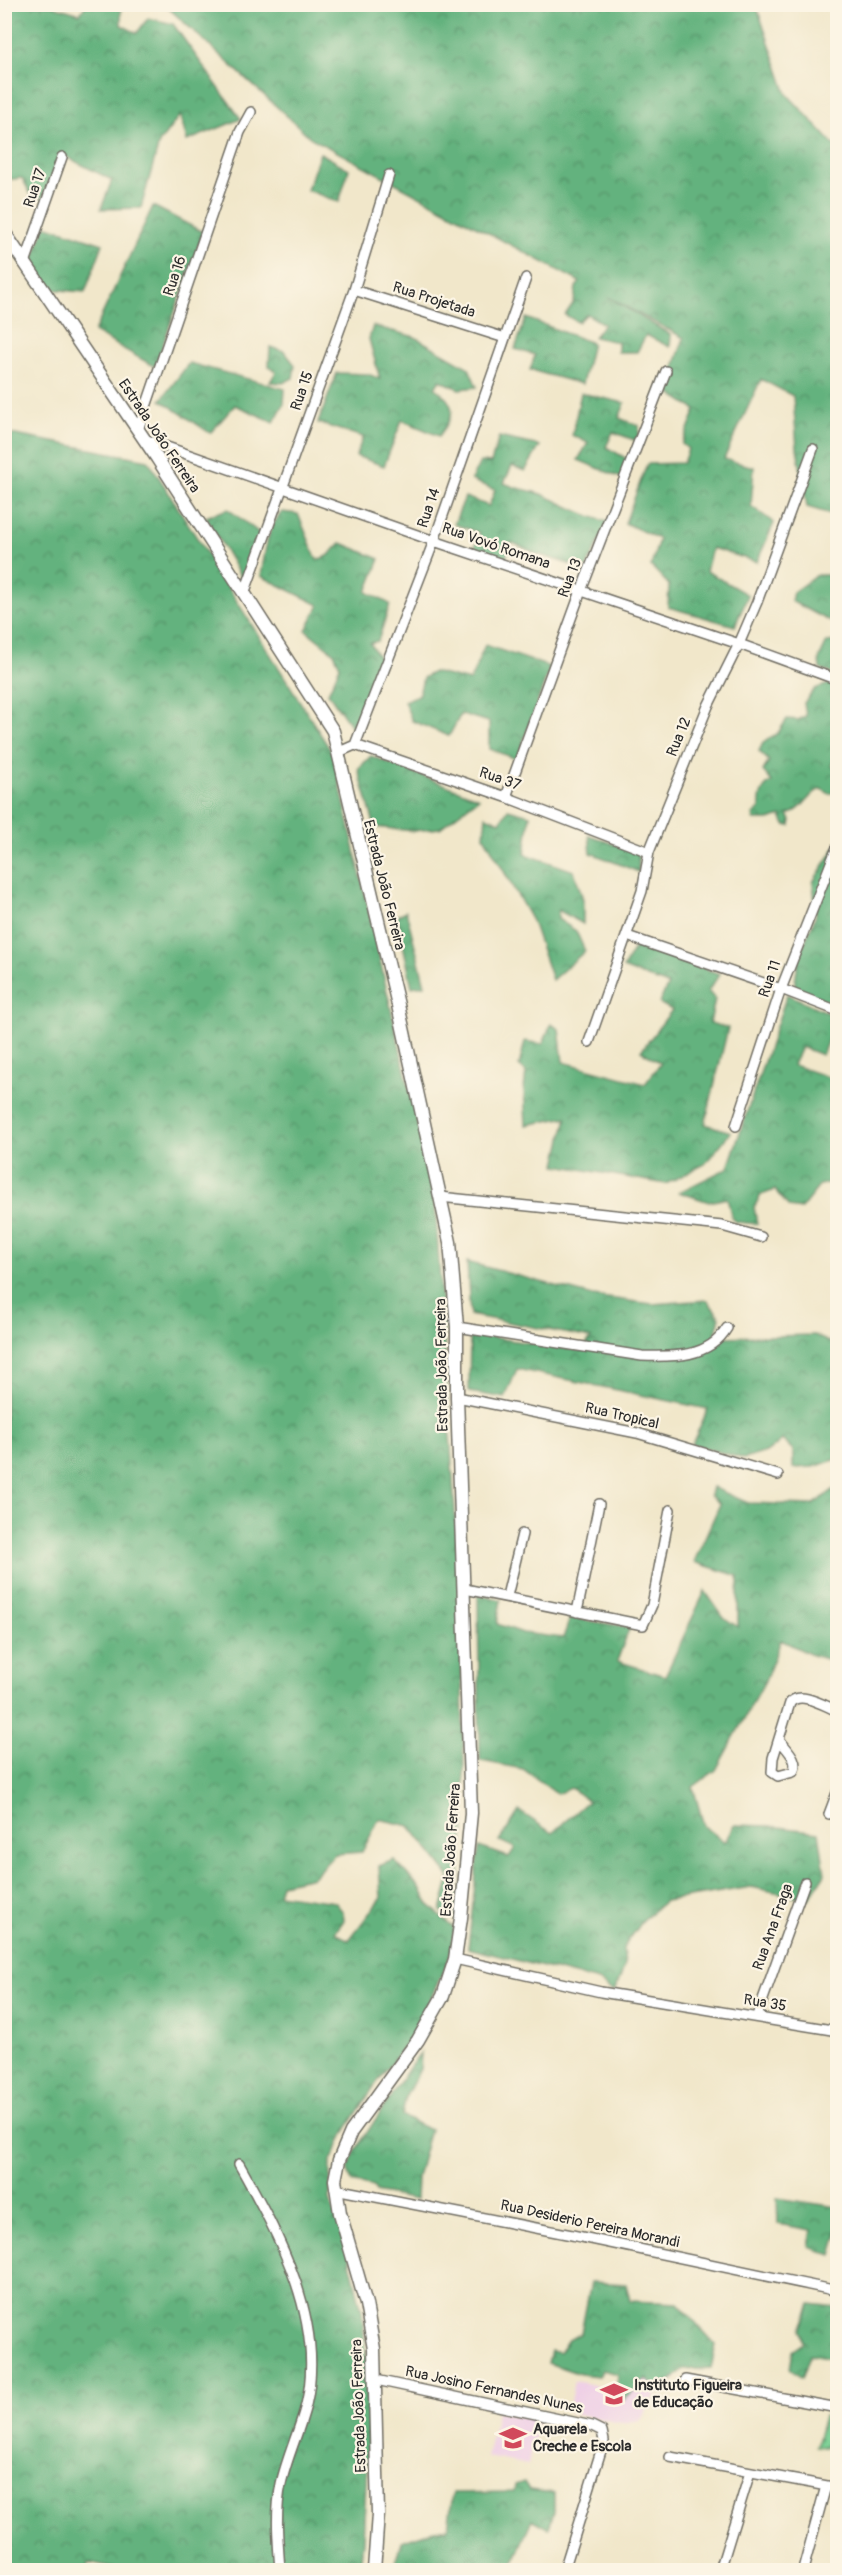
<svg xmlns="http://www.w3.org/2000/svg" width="842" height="2575" font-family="Pangolin,sans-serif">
<defs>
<pattern id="grass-dots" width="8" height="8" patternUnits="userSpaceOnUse" patternTransform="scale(1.5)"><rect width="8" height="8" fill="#7bd094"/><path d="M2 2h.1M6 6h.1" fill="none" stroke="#65a979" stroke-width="1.8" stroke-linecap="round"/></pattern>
<pattern id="forest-crowns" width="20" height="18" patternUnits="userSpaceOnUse" patternTransform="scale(1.5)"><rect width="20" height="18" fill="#64b27e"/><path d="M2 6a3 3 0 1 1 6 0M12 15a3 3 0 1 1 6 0" fill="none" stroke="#539167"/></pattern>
</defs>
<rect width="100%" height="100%" fill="#fcf5e5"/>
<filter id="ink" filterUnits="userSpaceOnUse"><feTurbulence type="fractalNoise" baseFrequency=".0167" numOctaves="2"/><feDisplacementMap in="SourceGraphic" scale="12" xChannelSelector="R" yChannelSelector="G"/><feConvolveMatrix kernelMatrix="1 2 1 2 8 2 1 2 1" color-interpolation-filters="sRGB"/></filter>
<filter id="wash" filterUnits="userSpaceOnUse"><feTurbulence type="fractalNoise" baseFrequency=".008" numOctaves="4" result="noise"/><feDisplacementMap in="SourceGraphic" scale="24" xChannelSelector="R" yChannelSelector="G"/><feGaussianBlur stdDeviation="1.35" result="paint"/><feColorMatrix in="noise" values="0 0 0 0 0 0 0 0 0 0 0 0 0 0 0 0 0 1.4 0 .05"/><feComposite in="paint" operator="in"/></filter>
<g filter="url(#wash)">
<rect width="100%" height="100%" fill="#f1e7ca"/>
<path fill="#efd0e6" d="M643,2362L677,2377L654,2396L641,2420L621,2423L568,2412L574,2381L619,2390Z
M497,2411L538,2420L528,2465L487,2457Z"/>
<path fill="url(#grass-dots)" stroke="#537e60" stroke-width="1.5" d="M824,2416L837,2419V2449L816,2446Z"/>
<path fill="url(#forest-crowns)" stroke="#486e54" stroke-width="1.5" d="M4,5H51L80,14L86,5H121V25L137,33L148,18L173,24L241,119L187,141L180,115L159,143L141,208L101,209L112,180L61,154L43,198H33L22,178L5,180Z
M165,5H756L787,94L837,148V516L807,507L797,448L793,396L761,379L724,459L754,467L751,506L774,523L757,562L712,548L706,571L748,595L735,626L668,607L669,585L651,566L659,539L625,523L647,464L683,463L688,449L682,444L696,410L666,391L684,338L608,297L671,335L670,347L646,335L637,352H618V342L594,337L604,324L587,314L578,322L565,315L574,302L576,287L580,282L311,138Z
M320,153L349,169L339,202L307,190Z
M153,206L203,232L155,367L94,332Z
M45,225L103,244L85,292L46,289L32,263Z
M526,318L592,343L582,384L530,370L535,355L515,349Z
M373,326L415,337L469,368L477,387L459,389L440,380L435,388C458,405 455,415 439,436L402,420L384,466L356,456L363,437L318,423L337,373L368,374L380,379L369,339Z
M270,347L284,351L295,365L293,378L283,383L270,382L276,372L269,366Z
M189,363L285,389L284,404L274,422L235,405L210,433L161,400Z
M581,393L625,403L619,418L639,426V442L613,432L606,447L631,461L624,479L578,460L588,443L572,435Z
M5,433L148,460L333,754L435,1202L460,1589L465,1819L455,1920L441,1911L450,1877L410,1826L379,1819L362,1852L335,1854L313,1877L281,1884L278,1894L335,1902L343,1912L344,1920L335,1933L349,1940L381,1898L379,1866L394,1860L419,1887L430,1906L454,1928L450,1956L417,2028L373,2088L346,2130L331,2161L330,2200L347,2249L362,2311L370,2406L363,2541L360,2570H124L89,2562L87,2570H5Z
M499,437L540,446L525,471L512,466L504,483C516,489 529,490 541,494C563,503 584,516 608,522L586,569L537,554L511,542L505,561L474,549L480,533L454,524L465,497L489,506L495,490L471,480L480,462L491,463Z
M228,509L262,535L242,579L206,517Z
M282,512L298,514L317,560L328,556L341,543L380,559L367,592L390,604L378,641L370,643L381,661L352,728L328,693L340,666L334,653L306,630L319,605L261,576C265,553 266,530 282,512Z
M817,575H828L837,582V625L791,601L793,592Z
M837,641V755L831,766L837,769V791L830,794L821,789C809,792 805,809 788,815L791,820L790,826L785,825L781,816L769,820H754L753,814L760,809C759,798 761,787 772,782L763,771L769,761L759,751L763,743L778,733L787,719L798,720L806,716L804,703L815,689L829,684L833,674L820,669L819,659L827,642Z
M485,645L550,667L517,759L489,749V722L461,714L449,736L412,721L404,701L419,695L423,678L433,672L470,681Z
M371,756L479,798L440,828L414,831L375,827L358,769Z
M508,809L530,815L525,854L574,871L583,899V924L558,910V919L576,931L585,951L552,980L532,921L484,836L486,816L500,822Z
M589,835L638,853L639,872L591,853Z
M837,845V1005L794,988L799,956L816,915L813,882Z
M406,911L425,985L412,987L397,916Z
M636,945L720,974L708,991L715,999L710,1023L728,1028L705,1124L731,1132L705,1164L666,1184L556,1165L567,1117L526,1125L524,1089L526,1072L519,1066L525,1041L543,1044L551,1024L559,1029L563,1062L645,1084L661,1063L641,1051L672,1010L659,1003L668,985L623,968Z
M787,994L837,1017L822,1055L801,1047L793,1065L837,1080V1180L820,1185L801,1209L789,1207L775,1190L761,1195L754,1207L757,1224L737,1222L732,1218L727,1198L709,1202L679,1192L728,1168Z
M467,1262L593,1296L652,1304L707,1300L720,1317L715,1337L815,1335L830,1343L837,1324V1459L814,1467L793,1468V1450L782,1440L769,1451L744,1459L692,1444L708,1409L517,1369L505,1398L469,1392L470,1334L581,1351L591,1338L470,1315Z
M712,1487L748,1503L813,1505L837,1487V1662L812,1655L781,1640L766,1679L716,1770L693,1787L704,1826L725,1842L734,1825L770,1826L819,1832L825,1874L809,1899L751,1887L665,1901L644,1919L623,1948L625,1965L614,1992L598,1981L468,1948L479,1847L509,1857L515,1848L500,1841L519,1811L552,1833L588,1801L571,1788L557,1794L523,1769L480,1761L478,1594L501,1600L497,1624L523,1633L563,1638L570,1618L630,1627L617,1661L665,1676L705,1591L723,1617L738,1627V1576L694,1562L720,1504L710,1495Z
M421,2052L420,2069L406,2096L402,2116L430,2130L417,2177L416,2200L376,2192L373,2187L352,2182L348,2171L355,2151L411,2065Z
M777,2198L837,2207V2238L832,2255L809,2247L812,2230L778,2224Z
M591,2282L626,2284L630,2301L678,2303L716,2345L711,2368L683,2370L658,2392L647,2378L624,2400L616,2385L617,2374L603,2370L599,2376L580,2374L548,2363L551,2351L559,2353L567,2341L581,2333Z
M811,2304L837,2307V2397L828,2395L833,2359L810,2355L802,2378L790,2369L793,2351L804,2343L801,2330Z
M524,2482L529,2490L554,2493V2512L549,2528L532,2519L510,2570H394L401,2541L434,2530L448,2528L453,2493L514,2492L515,2485Z"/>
</g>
<g filter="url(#ink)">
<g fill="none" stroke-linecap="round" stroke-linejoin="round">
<defs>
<path id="minor" d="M25,263L62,157
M354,290L505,338
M138,430L240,132L251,112
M144,439L434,541L739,644L838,680
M244,594L354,290L389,175
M355,745L434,541L526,278
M339,752L355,745L506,797L649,852
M506,797L581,591L666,371
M627,936L781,989L838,1011
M589,1042L642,891L649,852L708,706L739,644L757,602L813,449
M736,1126L781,989L838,845
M440,1197L722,1226L761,1237
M457,1327L642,1356C673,1357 709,1358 727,1328
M457,1397L637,1433L778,1475
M465,1589L643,1625L652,1605L670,1510
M507,1596L522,1534
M577,1612L599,1504
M779,1739C786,1749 800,1760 793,1772L778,1776L772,1772L773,1758L790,1703C800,1690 825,1706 838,1711
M829,1814L838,1790
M455,1959L601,1992L838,2031
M757,2016L805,1882
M239,2164C279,2235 326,2322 306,2405C299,2432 287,2457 281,2484C275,2513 278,2541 280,2570
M335,2189L572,2235L838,2291
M376,2380L592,2426L602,2431L604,2441L564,2570
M685,2380L838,2408
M670,2457L838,2488
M720,2570L750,2472
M803,2570L826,2486"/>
<path id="tertiary" d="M4,232L157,458L333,731L398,1005L450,1242L457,1327V1397L471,1813L461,1918L455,1959L443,1996L418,2040L351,2132L339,2160L335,2180L340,2213L366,2304L374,2349L378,2514L374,2570"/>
</defs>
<use href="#minor" stroke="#706d63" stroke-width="12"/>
<use href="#tertiary" stroke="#706d63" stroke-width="15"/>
<use href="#minor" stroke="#fff" stroke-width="9"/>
<use href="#tertiary" stroke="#fff" stroke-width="12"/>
</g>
</g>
<defs>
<symbol id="school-bare" viewBox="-9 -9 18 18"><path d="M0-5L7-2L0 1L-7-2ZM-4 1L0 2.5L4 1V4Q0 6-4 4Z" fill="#d1495b" stroke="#fcf5e5" stroke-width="2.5" paint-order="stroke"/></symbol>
</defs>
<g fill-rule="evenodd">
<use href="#school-bare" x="595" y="2375" width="38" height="38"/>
<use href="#school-bare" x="494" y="2419" width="38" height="38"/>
</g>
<g text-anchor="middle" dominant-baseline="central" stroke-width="4.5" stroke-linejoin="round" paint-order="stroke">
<g font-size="15" fill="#2b2b2b" stroke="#fcf5e5">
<text transform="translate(35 188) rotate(-71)">Rua 17</text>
<text transform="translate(175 276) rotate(-71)">Rua 16</text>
<text transform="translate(434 300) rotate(18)">Rua Projetada</text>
<text transform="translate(302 391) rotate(-71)">Rua 15</text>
<text transform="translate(159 436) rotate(56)">Estrada João Ferreira</text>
<text transform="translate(429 508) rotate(-71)">Rua 14</text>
<text transform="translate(496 546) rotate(19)">Rua Vovó Romana</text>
<text transform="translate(570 578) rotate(-69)">Rua 13</text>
<text transform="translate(679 737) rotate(-68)">Rua 12</text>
<text transform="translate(500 779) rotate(19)">Rua 37</text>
<text transform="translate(384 885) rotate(76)">Estrada João Ferreira</text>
<text transform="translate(770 979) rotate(-70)">Rua 11</text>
<text transform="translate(442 1365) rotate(-91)">Estrada João Ferreira</text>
<text transform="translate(622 1416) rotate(13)">Rua Tropical</text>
<text transform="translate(451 1850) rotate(-86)">Estrada João Ferreira</text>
<text transform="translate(773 1927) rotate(-70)">Rua Ana Fraga</text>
<text transform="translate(765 2003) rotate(9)">Rua 35</text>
<text transform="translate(590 2224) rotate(12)">Rua Desiderio Pereira Morandi</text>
<text transform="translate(494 2390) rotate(12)">Rua Josino Fernandes Nunes</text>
<text transform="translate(359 2406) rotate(-92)">Estrada João Ferreira</text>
</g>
<g font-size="15" font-weight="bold" fill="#2b2b2b" stroke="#fcf5e5" text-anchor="start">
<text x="634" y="2385">Instituto Figueira<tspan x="634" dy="17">de Educação</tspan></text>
<text x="533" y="2429">Aquarela<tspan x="533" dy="17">Creche e Escola</tspan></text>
</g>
</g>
<rect width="842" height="2575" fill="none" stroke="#fcf5e5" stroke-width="24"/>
</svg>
